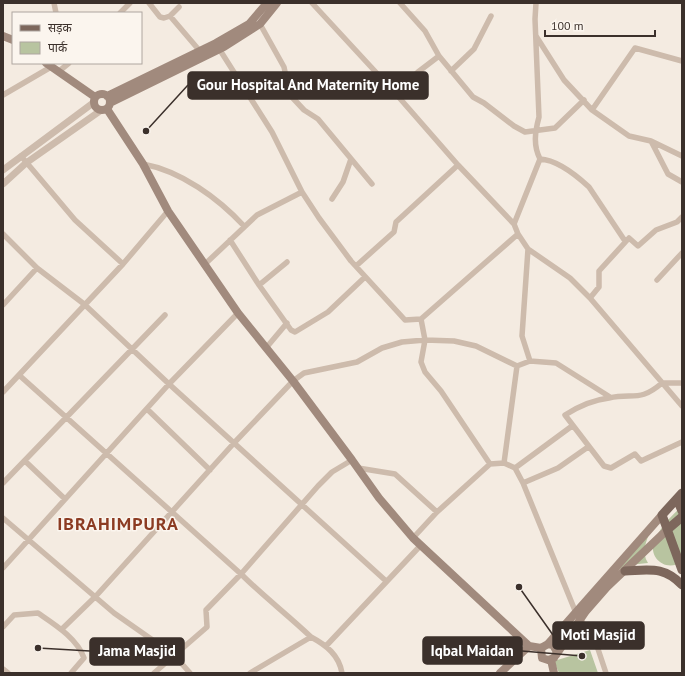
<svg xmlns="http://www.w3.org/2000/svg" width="685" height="676" font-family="'PT Sans','Noto Sans Devanagari',sans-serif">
<rect width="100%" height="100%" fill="#f4ebe1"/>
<path fill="#b8c4a0" d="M679,509H682V561C668,573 648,559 654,542C659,529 669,518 679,509Z
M651,530C646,541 641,552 648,563L629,565L618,570Z
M590,650L598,673H559L554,661Z"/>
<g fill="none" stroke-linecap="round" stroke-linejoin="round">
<path stroke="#cdbbac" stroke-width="5.5" d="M54,3L56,13
M149,3L160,17L164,18L170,16L179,7
M312,3L396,94L458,165L514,224L518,234L528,249L570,278L590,298L682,406
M400,3L425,31L439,56L473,97L484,103L514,126L525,132L555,128L584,100
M120,13L130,3
M170,16L199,50
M260,24L284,67L290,95L304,110L318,119L372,184
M536,36L564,80L592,110L629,136L651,141L682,156
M218,47L272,132L302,192L319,218L351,261L405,320L421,319L518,234
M451,71L474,49L491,16
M58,72L69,63
M396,94L418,72L439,56
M3,95L51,67
M592,110L635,48L682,61
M651,141L668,174L682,182
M21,156L75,220L123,264
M540,159C558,160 576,175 589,187L625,241
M143,164C181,171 218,198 244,226
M332,199L343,182L351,159
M514,224L540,159C533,145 535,132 539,117L535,19L536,3
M3,234L37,268L84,304L169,384L386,581
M230,240L259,285L287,262
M528,249L522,336L530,361
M204,265L257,215L302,192
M356,266L394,232L396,222L458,165
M657,280L682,253
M259,285L291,330L295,332L328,312L365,277
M590,298L599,287V271L629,238L638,246L656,230L677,222L682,217
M3,305L37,268
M421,319L425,340L421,362L425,372L441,391L490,464
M266,348L287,323
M19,375L241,574C263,596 288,615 311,637
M682,383H662C640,402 634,393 609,398C592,400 579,406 565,415L604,466L611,468L635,454L641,461L682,442
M3,392L123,264L168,211
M147,409L210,470
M25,461L65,499
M504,463L517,366
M358,468L395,474L437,512
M515,468L572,426
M3,483L165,315
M523,483L558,468L588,447
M3,518L114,613L174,655L190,673
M413,538L437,512L490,464L504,463L515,468L523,483L576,613
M3,568L169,384L238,313
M581,620L597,646L606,673
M3,627L14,615L38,613C54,624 77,638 84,658L71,673
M62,629L96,596L234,443L293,381L304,373L357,362L382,348L402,342L425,340L454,341L476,346L517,366L530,361L556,363L610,397
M326,646L421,545
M3,669L8,673
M154,673L207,627L206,610L241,574L318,486L332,472L352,460
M250,673L311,637C326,645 339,655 342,673"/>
<path stroke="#cdbbac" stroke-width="7" d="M3,170L93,103
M3,184L26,163L100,111"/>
<path stroke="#a18a7d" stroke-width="8" d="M3,36L13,40
M46,63L95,97
M94 102a8 8 0 1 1 16 0a8 8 0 1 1-16 0Z
M107,96L216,43L249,24L267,3
M110,103L224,47L260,24L277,3
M107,109L143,164L168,211L238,313L293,381L352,460L379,498L413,538L529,646L541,648
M548,644L553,645L557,652L554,658L548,660L542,658L541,648L548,644L662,515
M556,655L586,611L607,587L668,529
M551,660L554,673
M500,673L529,646"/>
<path stroke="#7d675c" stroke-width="9" d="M682,493L662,515L682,570
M677,499L682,511
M668,529L682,517
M625,571C650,570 664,566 682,585"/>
</g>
<g text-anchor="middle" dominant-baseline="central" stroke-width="3" stroke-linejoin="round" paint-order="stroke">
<g font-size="18" font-weight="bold" letter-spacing="1" fill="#8c3b22" stroke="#fbf5ee">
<text x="118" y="523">IBRAHIMPURA</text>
</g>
</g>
<path fill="none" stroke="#3b302b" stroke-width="1.5" d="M146 131L188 85M519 587L553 635M582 656L522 651M38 648L90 651"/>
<g fill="#3b302b" stroke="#fbf5ee" stroke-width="1.5">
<circle cx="146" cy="131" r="4"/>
<circle cx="519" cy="587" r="4"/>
<circle cx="582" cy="656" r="4"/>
<circle cx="38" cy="648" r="4"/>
</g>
<g fill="#3b302b" stroke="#3b302b" stroke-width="1.5">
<rect x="188" y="72" width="240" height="27" rx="4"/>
<rect x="553" y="622" width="91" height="27" rx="4"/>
<rect x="423" y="637" width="99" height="27" rx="4"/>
<rect x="90" y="638" width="94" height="27" rx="4"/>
</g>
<g font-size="15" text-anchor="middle" font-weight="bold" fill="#fff">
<text x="308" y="90">Gour Hospital And Maternity Home</text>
<text x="598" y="640">Moti Masjid</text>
<text x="472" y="656">Iqbal Maidan</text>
<text x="137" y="656">Jama Masjid</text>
</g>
<rect width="685" height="676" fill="none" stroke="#3b302b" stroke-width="8"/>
<rect x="12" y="12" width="130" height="52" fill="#fbf5ee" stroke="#aea6a0"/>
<rect x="20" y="25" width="20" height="6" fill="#7d675c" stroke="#aea6a0"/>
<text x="48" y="32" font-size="12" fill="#3b302b">सड़क</text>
<rect x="20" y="42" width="20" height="12" fill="#b8c4a0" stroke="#aea6a0"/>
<text x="48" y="52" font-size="12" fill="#3b302b">पार्क</text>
<path d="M545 30v6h110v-6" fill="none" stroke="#3b302b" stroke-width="2"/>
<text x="551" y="30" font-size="12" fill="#3b302b" stroke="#fbf5ee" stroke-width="3" paint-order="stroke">100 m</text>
</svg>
